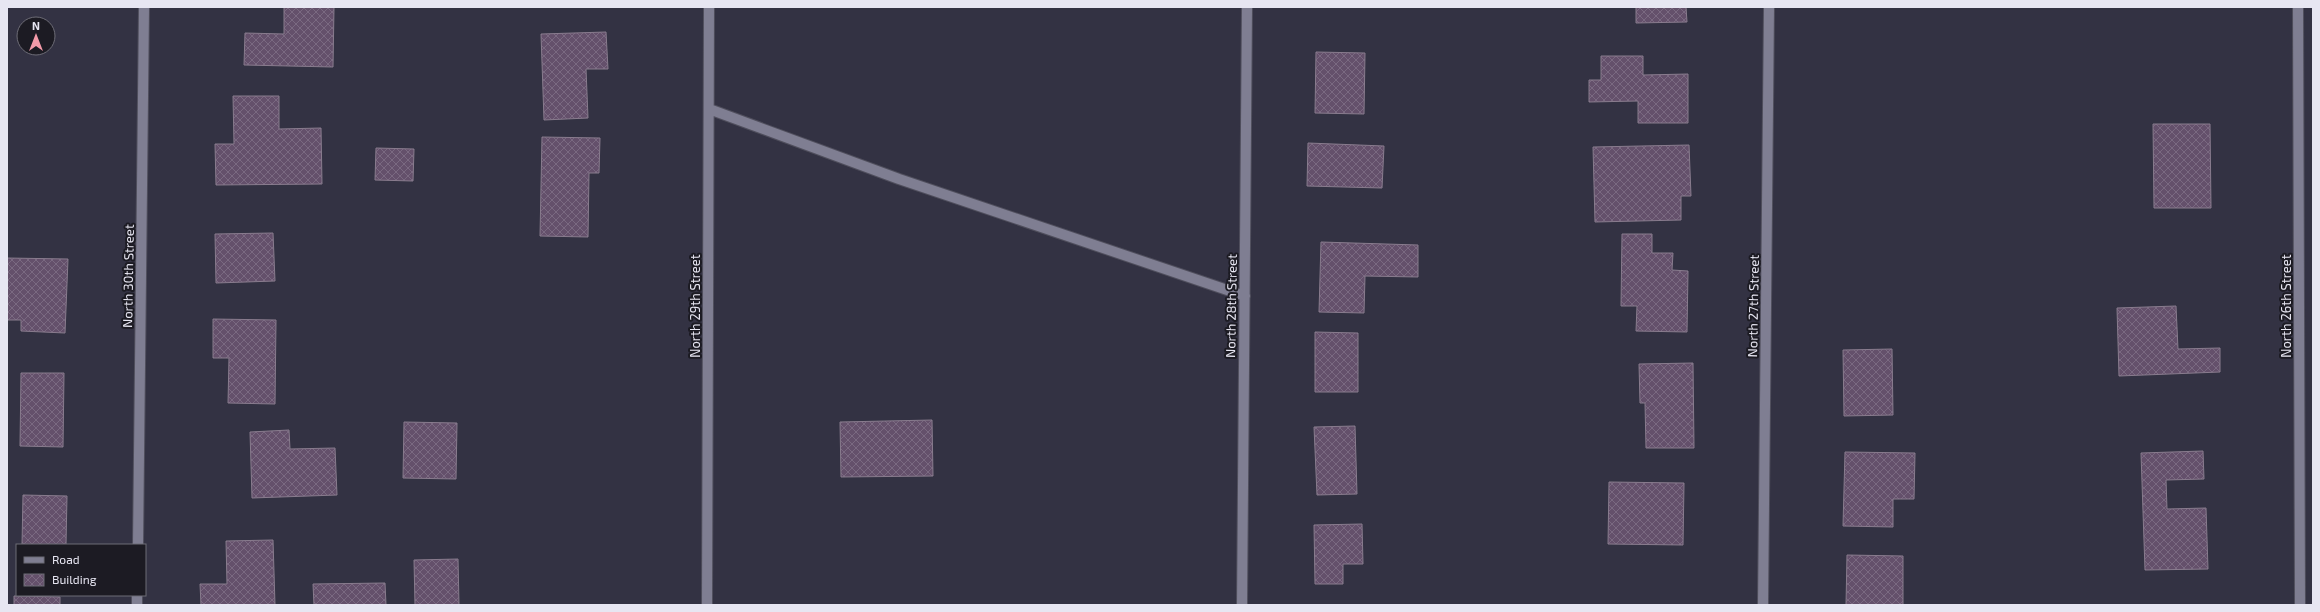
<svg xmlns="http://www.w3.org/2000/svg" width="2320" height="612" font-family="'Exo 2',sans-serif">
<defs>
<pattern id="building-cross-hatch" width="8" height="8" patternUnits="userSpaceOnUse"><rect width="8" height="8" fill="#64506b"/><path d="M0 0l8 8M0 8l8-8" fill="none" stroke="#7a6981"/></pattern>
</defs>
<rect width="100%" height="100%" fill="#333243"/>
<path fill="url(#building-cross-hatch)" stroke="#897c8e" d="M284,7H334L333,67L244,65L245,33L284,34Z
M1636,7H1686L1687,22L1636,23Z
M606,32L608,69H586L588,118L544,120L541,34Z
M1316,52L1365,53L1364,114L1315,113Z
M1601,56H1643V75L1688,74V123H1638V101L1589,102V80H1601Z
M233,96H279V129L321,128L322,184L216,185L215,144H234Z
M2153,124H2210L2211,208H2154Z
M542,137L600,138L599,173H589L588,237L540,236Z
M1308,143L1384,146L1382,188L1307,186Z
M1689,145L1691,196H1681V220L1595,222L1593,147Z
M376,148L414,149L413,181L375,180Z
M273,233L275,281L216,283L215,234Z
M1622,234H1652V253H1673L1672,270L1688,271L1687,332L1636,331L1637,306H1621Z
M1321,242L1418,245V277L1365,276L1364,313L1319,312Z
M7,258L68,259L65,333L21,331V320H7Z
M2176,306L2178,349L2220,348V372L2119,376L2117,308Z
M213,319L276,320L275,404L228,403L229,358H213Z
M1315,332L1358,333V392H1315Z
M1892,349L1893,415L1844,416L1843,350Z
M1693,363L1694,448H1646L1645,403H1640L1639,364Z
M21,373H64L63,447L20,446Z
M932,420L933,476L841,477L840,422Z
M404,422L457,423L456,479L403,478Z
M1355,426L1357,494L1317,495L1314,427Z
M289,430L290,449L335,448L337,495L252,498L250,432Z
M2203,451L2204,479L2166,480L2167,509L2206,508L2208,569L2145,570L2141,453Z
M1845,452L1915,453L1914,499H1893V527L1843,526Z
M1609,482L1684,483L1683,545L1608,544Z
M23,495L67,496L66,545H22Z
M1362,524L1363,564H1343V584H1315L1314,525Z
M273,540L275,605H201L200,584H227L226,541Z
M1847,555L1903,556V605H1846Z
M458,559L459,605H415L414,560Z
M385,583L386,605H314L313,584Z
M14,596L60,597V605H14Z"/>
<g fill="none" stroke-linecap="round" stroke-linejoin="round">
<defs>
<path id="minor" d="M2298,7L2300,605
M709,109L899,179L1245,296
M138,545L144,7
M137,605V595
M707,605L709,7
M1242,605L1247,7
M1763,605L1769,7"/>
</defs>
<use href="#minor" stroke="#504f5d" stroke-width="12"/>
<use href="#minor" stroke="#7f7e92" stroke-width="10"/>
</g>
<g text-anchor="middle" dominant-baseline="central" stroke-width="4" stroke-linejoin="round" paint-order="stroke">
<g font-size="13" fill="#e7e6f2" stroke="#1c1b23">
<text transform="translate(128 276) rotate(-89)">North 30th Street</text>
<text transform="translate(695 306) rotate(-90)">North 29th Street</text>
<text transform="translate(1231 306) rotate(-89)">North 28th Street</text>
<text transform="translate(1753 306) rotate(-89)">North 27th Street</text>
<text transform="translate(2286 306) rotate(-90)">North 26th Street</text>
</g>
</g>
<rect width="2320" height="612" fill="none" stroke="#e7e6f2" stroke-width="16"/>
<rect x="16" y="544" width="130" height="52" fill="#1c1b23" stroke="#6d6c76"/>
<rect x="24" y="557" width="20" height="6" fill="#7f7e92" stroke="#6d6c76"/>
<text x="52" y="564" font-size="12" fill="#e7e6f2">Road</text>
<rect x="24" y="574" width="20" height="12" fill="url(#building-cross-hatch)" stroke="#6d6c76"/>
<text x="52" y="584" font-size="12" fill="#e7e6f2">Building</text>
<g transform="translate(36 36)"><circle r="19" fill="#1c1b23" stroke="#6d6c76"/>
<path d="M0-3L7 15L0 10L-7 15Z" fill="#f39aa9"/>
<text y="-6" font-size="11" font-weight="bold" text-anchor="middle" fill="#e7e6f2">N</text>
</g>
</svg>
